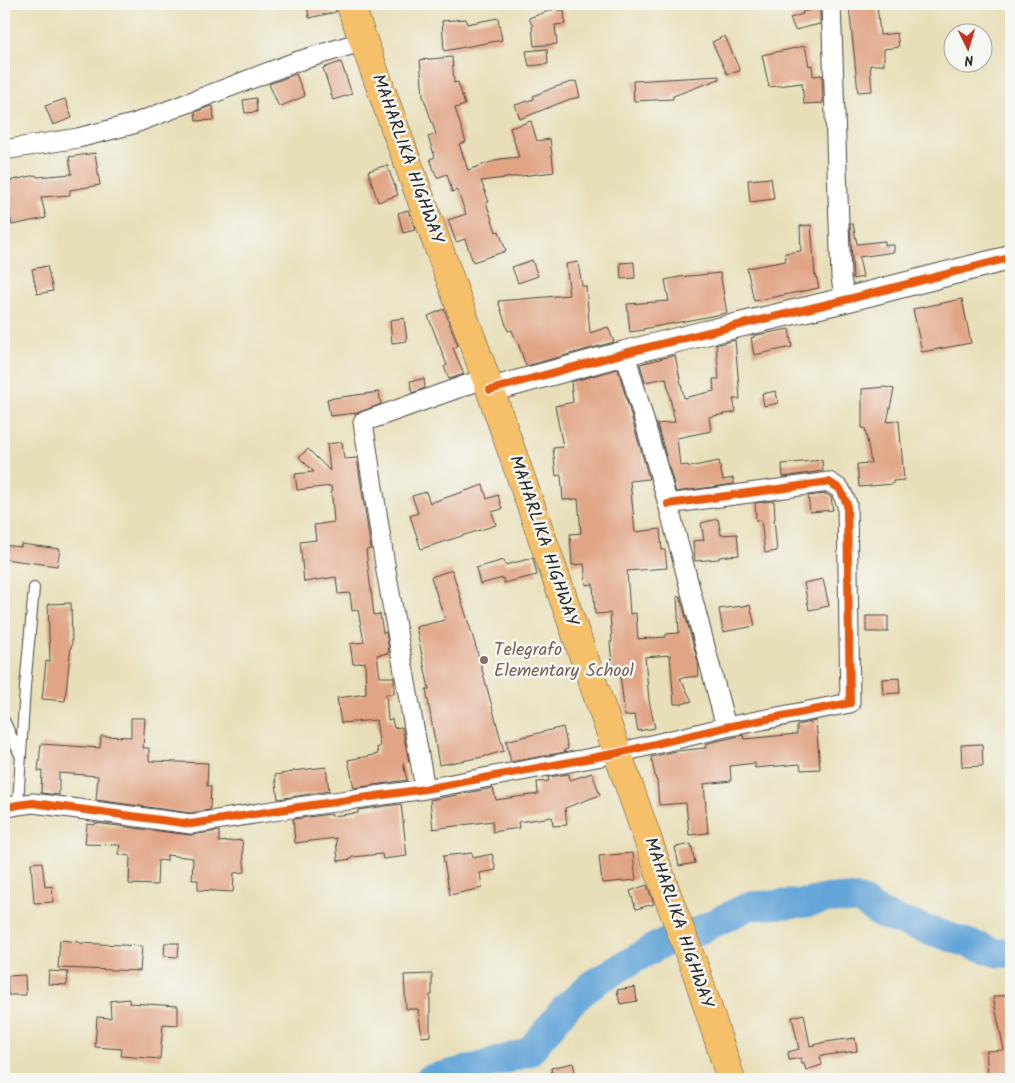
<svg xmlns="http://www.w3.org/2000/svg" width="1015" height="1083" font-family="Kalam,sans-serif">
<rect width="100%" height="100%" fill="#f6f6f2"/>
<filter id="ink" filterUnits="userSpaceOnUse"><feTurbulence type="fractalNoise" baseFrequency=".02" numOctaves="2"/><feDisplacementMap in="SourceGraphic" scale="10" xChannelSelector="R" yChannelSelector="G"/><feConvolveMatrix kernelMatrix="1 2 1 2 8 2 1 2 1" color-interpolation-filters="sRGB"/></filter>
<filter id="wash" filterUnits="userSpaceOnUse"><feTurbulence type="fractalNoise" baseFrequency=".0096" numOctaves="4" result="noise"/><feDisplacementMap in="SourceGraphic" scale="20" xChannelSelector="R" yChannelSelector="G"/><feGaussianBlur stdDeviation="1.12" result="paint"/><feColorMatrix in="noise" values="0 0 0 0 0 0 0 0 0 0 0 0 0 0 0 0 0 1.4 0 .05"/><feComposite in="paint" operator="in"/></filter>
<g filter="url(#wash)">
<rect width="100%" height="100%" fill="#e8dfb9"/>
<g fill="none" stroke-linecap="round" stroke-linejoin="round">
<path stroke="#64a5d8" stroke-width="29" d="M429,1079L479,1067L529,1052L566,1007L592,984L657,946L702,929L749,906L806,903L830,898L860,900L882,915L998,953H1011"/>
</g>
<g id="blocks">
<path fill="#e1a485" d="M307,4H335L336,12L309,18Z
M877,4L880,35L897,33L899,47L884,49V65H870L872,91L858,92L849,6Z
M557,8V10H564L565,24L555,25L557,44L534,46L532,25L529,18Z
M820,8V24L795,30L790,18L803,14L802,12Z
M498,18L502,40L444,51L442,21L466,19L467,24Z
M725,36L740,71L727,74L712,42Z
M805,46L809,66L812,65L813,76L822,75L823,103L804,104L802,83L769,87L762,55Z
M547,49L548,64L529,66L526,51Z
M452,57L454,83L458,82L465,105L455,108L466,142L459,144L468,170L500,159L519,157L510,128L531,121L537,141L550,139L554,172L481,181L489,202H486L496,232L499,231L506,251L473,262L465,239L456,242L448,220L466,214L457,190L452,192L447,174L437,178L430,159L435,157L428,137L436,134L423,96L420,60Z
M341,62L352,94L333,100L323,68Z
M296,74L305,96L279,107L269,84Z
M719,76V79L673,96V99L634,101L633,81Z
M576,81L580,97L570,99L520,119L515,105L534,99L533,96L555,87Z
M256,98L257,112L245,113L243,100Z
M65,99L72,118L53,125L45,106Z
M211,106H213L214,120L196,121L195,112Z
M95,153L100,185L70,190V195L41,197L46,218L12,225L4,189V182L36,175L37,177L72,174L69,157Z
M387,165L398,195L378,202L368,171Z
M771,178L774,199L750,202L748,180Z
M408,210L415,230L403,233L398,213Z
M850,224H853L857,244L885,241V245H894V252L859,257L863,277L853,279Z
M811,225L815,275H816L819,288L754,301L747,268L786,261L785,253L801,251L800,226Z
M532,260L538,276L518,283L512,267Z
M578,262L582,286H586L590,333L608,327L614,342L526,366L517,340L516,341L512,330L508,331L498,301L569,295L568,287H569L566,264Z
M634,262L635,278L621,279L620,263Z
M47,266L53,291L37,294L32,269Z
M720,273L727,313L643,329L644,330L630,332L627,304L669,301L665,280L679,277Z
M962,299L971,343L922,352L913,309Z
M444,309L458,346L453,348L464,374L449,379L444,367L447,365L428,316Z
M404,318L407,341L392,343L390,320Z
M789,329L792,347L754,355L751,338L754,337V336L757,335Z
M735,340L740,399H733L736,412L709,417L711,431L677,438L680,466L688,465L689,467L719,461L723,480L733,478L734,484L676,492L657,424L675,422L666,378L645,382L640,364L675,355L684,398L714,391L713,379H719L716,345Z
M618,369L649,479L630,481L635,532L660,529L662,550H665L667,568L627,571L630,614L636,613L638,639L666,637V634L679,633L677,597L680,596L698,662L699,676L680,678L692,701L682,704H674L670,655L645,657L649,700L655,728L638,731L635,715L625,716L620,674L613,675L610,642H612L610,613L595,614L593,584L586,585L584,564L572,565L570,534L581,533L578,499L563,500L561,475L556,476L553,448L563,447L555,406L573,402L571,382Z
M424,379L425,388L412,393L410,381Z
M885,387L894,389L887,422L899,421L904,480L893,481V484L859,487L857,464L871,463L865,428H862V389Z
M776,391L778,403L764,406L762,394Z
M379,392L381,404L357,413L330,416L327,399Z
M342,442L344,459L357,458L371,549L366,550L374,615L380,614L383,633L386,632L389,653L377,655L380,677H394V694H386L388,720L392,719L394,728L402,727L409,762L403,763L407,780L354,788L348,760L378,754L377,747H380L376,720L341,723L337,698L366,694L365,662L353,664L350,644L364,642L358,610L352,611L350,593L338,594L336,577L304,582L300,542L316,540L314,525L334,522L331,486L297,490L295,474L314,472L299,457L308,449L330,471L327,444Z
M822,460L823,471L783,477L782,464Z
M483,485L487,499L498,495L502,509L492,512L496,525L421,549L410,516L418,513L412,496L426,492L430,503Z
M826,494L831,497L833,510L810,512L808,496Z
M774,501L775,519H774L777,551L765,553L761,520L756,521L755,503Z
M718,519L721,535L737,534L739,555L719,557V559L695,561L693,541L704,540L701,523Z
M21,544L60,549L57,566L4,559V545L21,547Z
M533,558L537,575L504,583L503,578L480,584L476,568L504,560L505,565Z
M452,570L476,647L504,751L483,757L439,765L426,689H429L416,627L445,620L431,577Z
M823,579L829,606L809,610L804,583Z
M71,603L72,646H71L65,701L42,699L46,661L50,662L48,604Z
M750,605L755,626L723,632L719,609Z
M866,616H888V632H866Z
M899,678L900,693L883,694L882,679Z
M131,718H145L143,748H149V761L208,763L207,786H211L210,810L191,813L96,800L98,776L59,773V795L41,793L42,771H38L41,744L100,748L101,736L131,737Z
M816,721L820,769L801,770L800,764L755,768V763L730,766L731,781L704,784L708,833L689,835L686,803L659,805L657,780H656L651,757L676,751L706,748L705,744L743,735L744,739L797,734V725Z
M563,727L568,749L564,750L565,752L511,762L506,741Z
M982,744L983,766L962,767L961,745Z
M326,767L329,791L278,799L275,775L293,772V771Z
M592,773L600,795L565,808L567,825L553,826L552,817L518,822L519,828L493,832L492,821L433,829L430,800L493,788L496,800L538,794L537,782L549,781L548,777L569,774L570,780Z
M401,804L407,856L383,859L382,854L352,857V859L338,861L336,838L295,843L293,819L331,814V816L358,813V810Z
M95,823L190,835L219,831V842L242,840L245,872L234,873L233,892L198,890V880H192L193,858L167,855V861L158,860L157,885L129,884L130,856L118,854L120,845L85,844L87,824L95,825Z
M691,844L695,863L679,866L675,847Z
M472,853L473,858L492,854L496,870L480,873L482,888L450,895L443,856Z
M633,853L636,880L602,883L599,856Z
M42,862L45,887L52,886L53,902L34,903L31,863Z
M647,885L654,904L636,909L630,891Z
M60,940L79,942V943L142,946L140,971L58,968Z
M165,943H179L178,957L164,956Z
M49,971L68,972L67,985L48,984Z
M432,974V995H430V1036L422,1037L418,1009H406L404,975Z
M25,975L26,995H8L7,976Z
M635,987L637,1001L620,1004L617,990Z
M1011,994V1072L988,1074L986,1051L1004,1050L993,997Z
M129,999V1003L178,1006V1025L163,1024L160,1059L121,1056L122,1049L95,1047L97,1017L111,1018L110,1001Z
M804,1014L810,1046L825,1042L855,1038L857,1051L820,1056L822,1065L806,1070L804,1064H802L801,1058L789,1060L788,1052L799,1049L792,1017Z
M573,1063L576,1075L553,1079L551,1068Z"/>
</g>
</g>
<g filter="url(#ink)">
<use href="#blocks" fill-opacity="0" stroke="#474640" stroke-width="1"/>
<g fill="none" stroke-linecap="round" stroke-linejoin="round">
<defs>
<path id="service" d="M4,720L20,755
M18,805L25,687L34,588"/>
<path id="minor" d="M831,4L841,278L845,300
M4,150L78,138L133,124L295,62L364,41
M625,353L668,504L726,727
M425,789L385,565L363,422L486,378
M4,808L18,805L33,803L191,824L292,808L425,789L618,753L726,727L850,703L847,504L840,489L829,482L668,504"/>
<path id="tertiary" d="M490,390L625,353L701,334L845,300L1005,259L1011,256"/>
<path id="trunk" d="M350,4L486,378L668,897L697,974L731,1079"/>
</defs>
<use href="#service" stroke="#474640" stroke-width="12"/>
<use href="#minor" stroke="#474640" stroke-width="21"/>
<use href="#tertiary" stroke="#474640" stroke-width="26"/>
<use href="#trunk" stroke="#474640" stroke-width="29"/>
<use href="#service" stroke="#fff" stroke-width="10"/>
<use href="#minor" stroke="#fff" stroke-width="19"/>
<use href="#tertiary" stroke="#fff" stroke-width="24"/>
<use href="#trunk" stroke="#f6c06b" stroke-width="28"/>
<defs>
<path id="cycleway" d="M490,390L625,353L701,334L845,300L1005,259L1011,256
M4,808L18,805L33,803L191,824L292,808L425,789L618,753L726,727L850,703L847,504L840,489L829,482L668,504"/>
</defs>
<use href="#cycleway" stroke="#f6f6f2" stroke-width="11"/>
<use href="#cycleway" stroke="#e8590c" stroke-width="8"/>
</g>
</g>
<circle fill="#8d6e63" stroke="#f6f6f2" stroke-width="2" cx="484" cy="660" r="5"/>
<g text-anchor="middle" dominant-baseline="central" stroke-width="5" stroke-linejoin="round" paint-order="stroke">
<g font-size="18" fill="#2b2b2b" stroke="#f6f6f2">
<text transform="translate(407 159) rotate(70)">MAHARLIKA HIGHWAY</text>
<text transform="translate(543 541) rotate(71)">MAHARLIKA HIGHWAY</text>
<text transform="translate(678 923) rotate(71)">MAHARLIKA HIGHWAY</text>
</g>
<g font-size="18" fill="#785e54" stroke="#f6f6f2" text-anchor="start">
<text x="494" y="650">Telegrafo<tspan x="494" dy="21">Elementary School</tspan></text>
</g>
</g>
<rect width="1015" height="1083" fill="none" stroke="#f6f6f2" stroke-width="20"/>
<g transform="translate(968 48) rotate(175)"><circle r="24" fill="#f6f6f2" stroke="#a5a5a2"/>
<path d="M0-4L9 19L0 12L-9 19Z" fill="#c8321e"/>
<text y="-8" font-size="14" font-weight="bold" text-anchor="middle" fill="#2b2b2b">N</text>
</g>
</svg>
